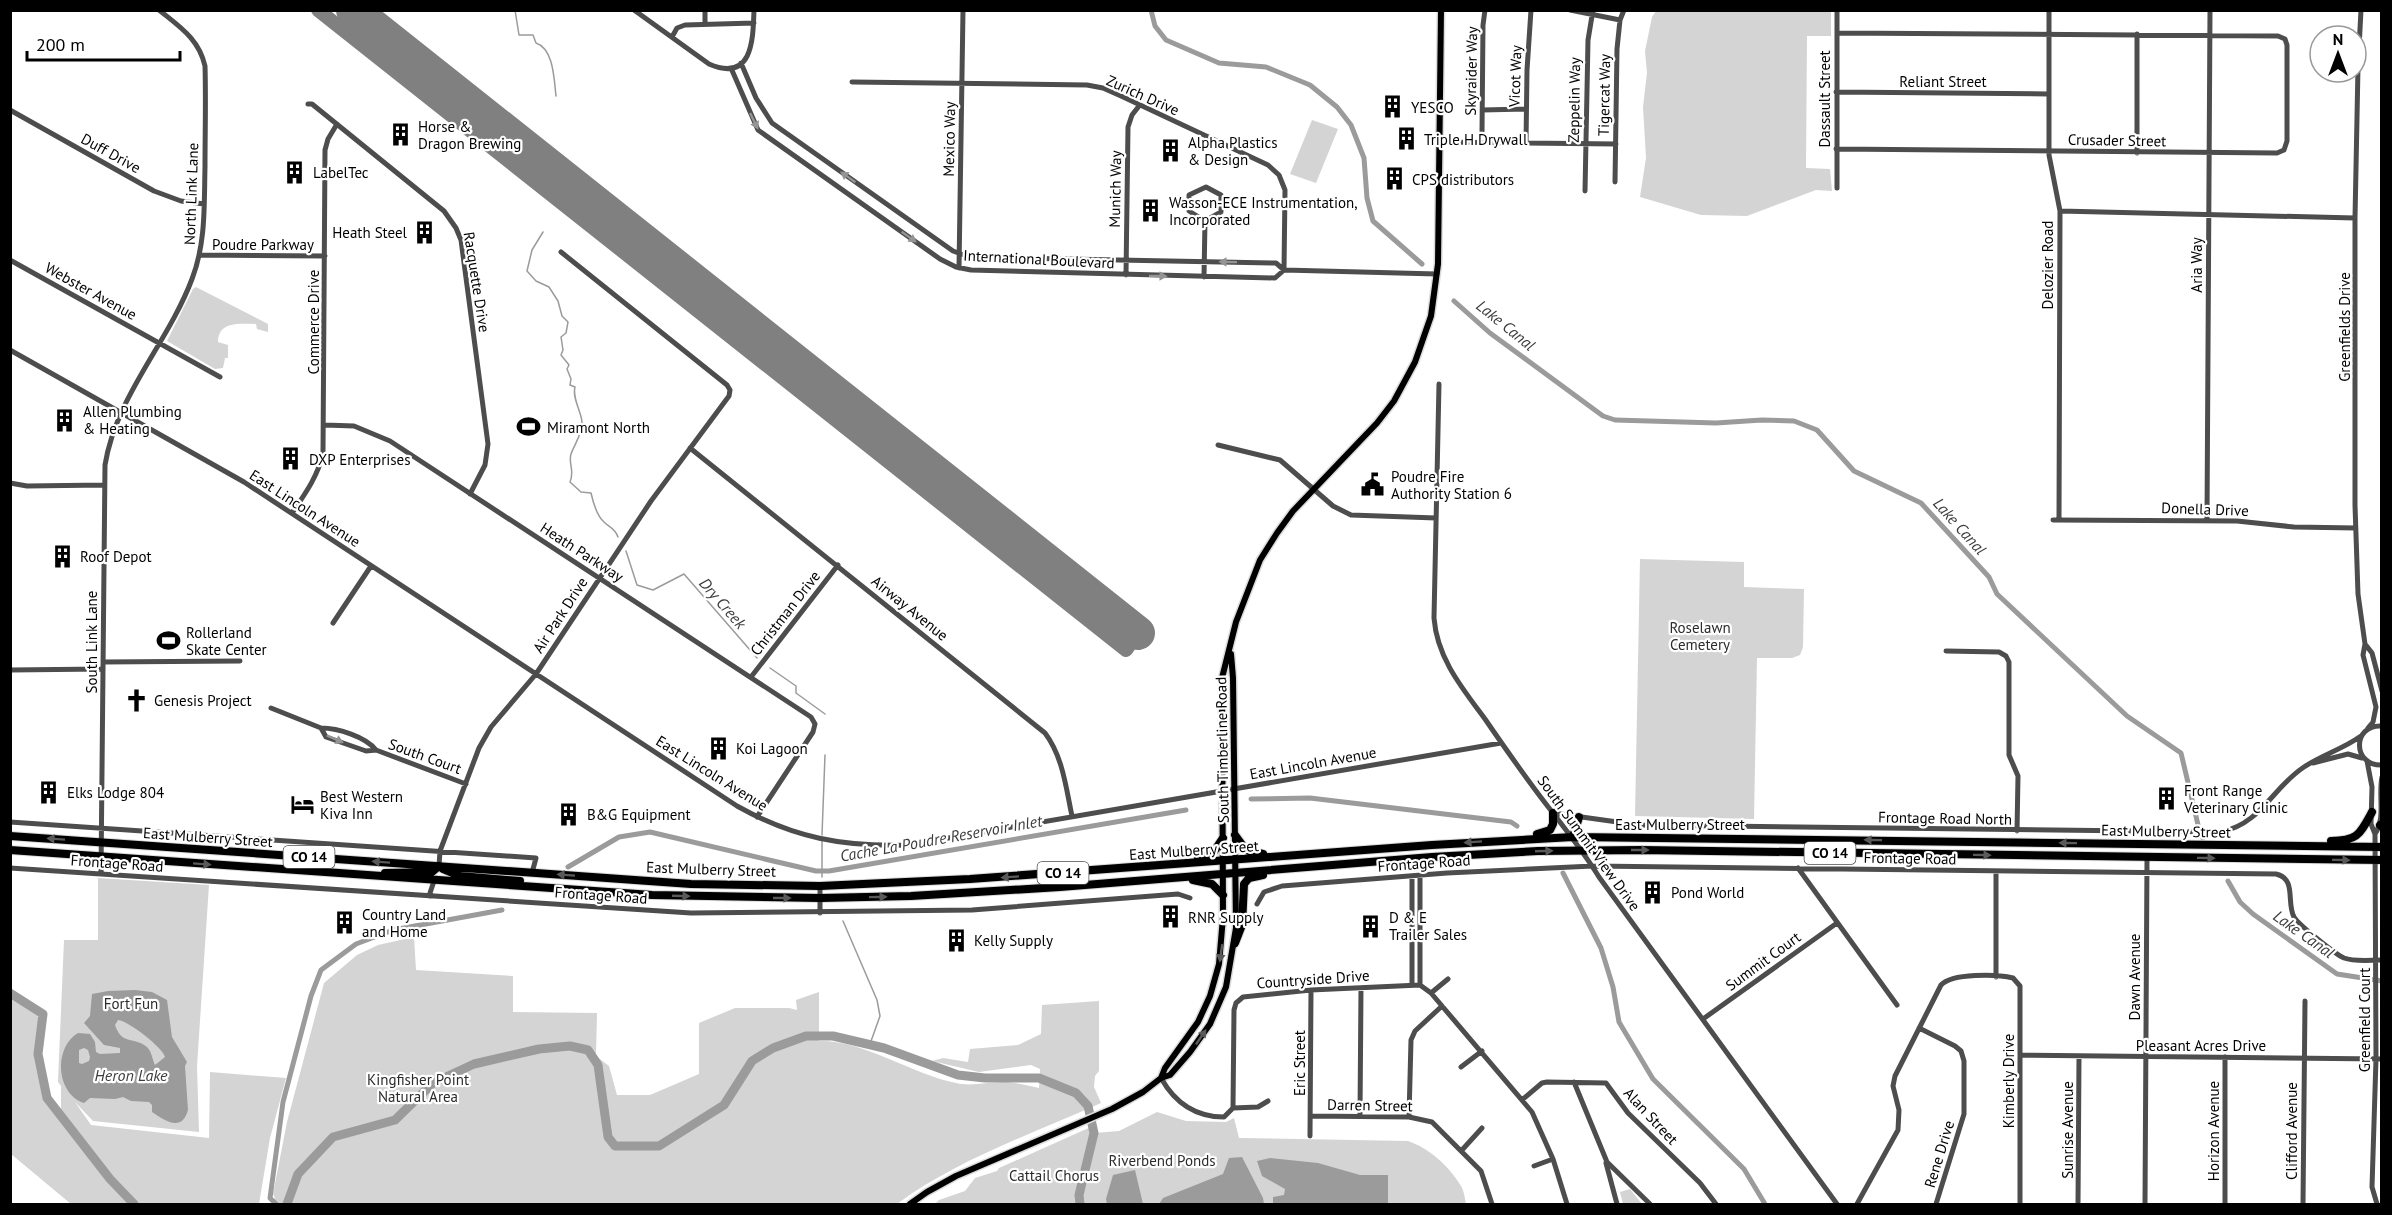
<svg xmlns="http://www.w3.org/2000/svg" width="2392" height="1215" font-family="'PT Sans',sans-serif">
<rect width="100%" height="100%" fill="#fff"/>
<path fill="#d4d4d4" d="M1656,11H1831V36H1807L1806,168L1830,169L1832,191L1816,190L1747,216L1701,215L1640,197L1646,158L1643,107L1647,73L1645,51L1652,17Z
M1312,120L1338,129L1316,183L1290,174Z
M196,287L268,324V332L257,329L256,324C240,324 218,321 218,342L228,345V358H225L223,368L215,369L167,341L193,289Z
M1640,559L1744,562V587L1804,589L1803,647L1800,655L1792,658H1757L1754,819L1635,816Z
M98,878L209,885L197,1066L199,1132L93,1121L75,1102L91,1125L209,1138L210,1072L286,1078L270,1138L259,1204H71L11,1154L10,993L43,1014C39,1049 35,1087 61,1115V1086L58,1082L64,940H98Z
M414,937L416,970L513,976V1012L597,1013L596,1056L609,1066L617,1095H650L699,1074V1023L735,1008H789L797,1010L796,1000L819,992V1041C864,1040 911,1074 956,1083C972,1087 990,1081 1007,1082C1018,1083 1029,1086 1039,1088L1040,1069L1031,1065L979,1072L932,1061L943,1058L968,1062L970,1049L1018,1045L1041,1034L1042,1005L1099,1001V1071L1095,1076L1094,1087L1101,1103C1032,1134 958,1159 897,1204H271L275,1198L273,1194L287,1122L324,983L357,955L378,945Z
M1157,1112L1186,1121L1226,1122L1234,1118L1239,1138L1408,1141C1429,1148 1450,1167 1461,1186C1464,1191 1465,1199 1466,1204H935L939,1200L965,1191L975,1178L997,1171L999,1168L1093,1126L1095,1133L1119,1131Z
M1630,1189L1642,1204H1623L1620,1192Z"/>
<path fill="#9b9b9b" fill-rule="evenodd" d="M135,990L152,992L167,1000L172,1037L187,1062L185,1066L188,1110C182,1133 164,1120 152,1112V1105L149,1102L131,1101L123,1097L115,1099L90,1098L84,1103C56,1094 53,1048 78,1033L90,1034L95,1042L96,1052L100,1054L120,1053V1048L104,1045L84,1023L90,1016L92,994L108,991ZM118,1020C129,1021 163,1048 165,1057L155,1065C152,1059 152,1052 147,1047C134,1036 122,1046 115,1025ZM84,1048L88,1050L90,1057L89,1061L82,1064L79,1063V1050Z
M1242,1157L1263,1198L1264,1204H1159L1163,1198L1223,1174L1229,1158Z
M1270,1158L1318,1163L1360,1175H1388V1204H1273V1197L1284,1195L1285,1189L1262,1176L1257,1161Z
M1135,1170L1143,1204H1107L1106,1199L1113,1175Z"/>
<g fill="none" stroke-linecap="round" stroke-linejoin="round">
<path stroke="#9b9b9b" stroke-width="1.5" d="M515,10L519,35H533L536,43C554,49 554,80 556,96
M543,232L532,250L527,271L536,281L549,287L558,301L562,316L568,322L566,333L561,337L563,350L561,355L569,365L567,369L571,379L570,385L575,387C572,398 581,411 582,422C582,435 575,443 571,454C568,463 575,471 570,482L581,492L591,493C593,502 597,516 604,522C610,528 615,528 618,537
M626,551L637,585L653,590L684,574L757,658
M770,668L796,686V693L825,714
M822,835L825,755
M822,877V840
M843,921L877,1000L880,1016L870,1044"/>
<path stroke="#9b9b9b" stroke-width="5" d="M1151,10L1155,26L1166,40L1219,63L1266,67L1310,85L1337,107L1351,125L1364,158L1367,198L1373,221L1422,264
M1454,301L1490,333L1603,416L1615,420L1716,423L1762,420L1794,421L1817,430L1854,471L1921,503L1989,577L1997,594L2127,716L2181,753L2199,829
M1251,799L1310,798L1511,822L1517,826
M2201,835L2203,838
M568,867L619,837L650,832L816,871H829L1186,810
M1563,873L1601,948L1613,987L1619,1022L1653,1079L1744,1169L1765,1204
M2228,881L2240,902L2253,914L2337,974L2382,981
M276,1204L270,1198L283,1102L311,996L321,970L356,944L393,930L502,910"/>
<path stroke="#9b9b9b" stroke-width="9" d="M10,993L43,1014L38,1054L47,1098L110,1179L134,1204
M287,1204L298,1174L333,1137L395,1120L433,1083L474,1064L539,1049L570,1046L588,1050L598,1065L608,1137L615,1146H659L724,1105L752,1061L773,1048L806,1036H833L884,1048L958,1075L985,1078H1039L1076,1093L1088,1106L1094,1133L1079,1195L1080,1204"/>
<path stroke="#808080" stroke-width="14" d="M318,10L1126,650L1138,633"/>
<path stroke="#808080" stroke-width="34" d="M353,10L1138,633"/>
<defs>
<path id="major" d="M1161,1078L1165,1068L1198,1022L1210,996L1219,964L1223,917L1222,678L1236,622L1260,560L1277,533L1293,511L1377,423L1394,401L1415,362L1431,316L1438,264L1441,10
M910,1204L927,1192L956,1176L1112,1109L1143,1092L1161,1078L1170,1075L1190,1052L1210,1024L1226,987L1236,928L1233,678L1231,654"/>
<path id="highway" d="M2380,825L2382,827
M1537,834L1550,830L1553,824V813
M1235,835L1246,850L1263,854
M10,836L691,884L820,886L970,879L1432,845L1573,837L2382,847
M1573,837L1579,817
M2331,841C2358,841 2360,834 2372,812
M10,850L652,895L820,898L911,896L1060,887L1432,857L1538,851L1641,850L2382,860
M1198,859L1213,853L1223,838
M443,869L460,876L520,881
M385,873L432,872L439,866
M1193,880L1212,884L1223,895
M1235,943L1242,925L1244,884L1249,878L1263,875"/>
</defs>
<use href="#major" stroke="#dbdbdb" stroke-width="9"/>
<use href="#highway" stroke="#dbdbdb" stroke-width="10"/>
<path stroke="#4d4d4d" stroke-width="5" d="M634,10L709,64C753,83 753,39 754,10
M705,10V24
M1570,10L1620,20
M1837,10V188
M2049,10V155L2060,211L2059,520
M2361,10L2358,67L2355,218V505L2358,594L2365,644L2363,655L2376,707L2373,722L2368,728
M2137,34V153
M672,37L677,28L685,25L754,23
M741,63L756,98L772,123L953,251L970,257L1276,263L1284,270L1437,274
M731,68L758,130L940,259L956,267L971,270L1275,278L1284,270
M852,82L1087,85L1103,88L1121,96L1268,165L1279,175L1285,190L1284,270
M1836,92L2049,94
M308,104H312L444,211L456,228L461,240L488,444L485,465L470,494
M10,110L154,191L181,201L204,204
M1482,110L1526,109
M1482,132L1483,25L1485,10
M1439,142L1616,144
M1526,143L1527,70L1531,10
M1836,149L2277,153L2284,150L2287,141V45L2285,39L2278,36L1837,33
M1615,182L1617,49L1620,20L1624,10
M1585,191L1588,40L1593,10
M2060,211L2355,218
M200,255L325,256
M10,260L220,377
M959,268L963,10
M1126,275L1128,127L1132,115L1139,106
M1204,277L1205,221L1221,212V195L1206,187L1189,195V211L1205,221
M10,350L244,482L737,806C794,838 843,847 908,845L1501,743
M1439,384L1434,618C1437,658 1462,688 1485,719C1507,751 1529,783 1553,813C1569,834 1585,854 1599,877L1837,1204
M325,425L354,426L390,441L811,717L815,724L813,732L757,817
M1218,445L1280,460L1333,506L1351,515L1436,518
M690,448L1045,733C1063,757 1066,788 1072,816
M10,483L27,486L104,485
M292,513C305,494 318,476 323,453L325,150L328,139L337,124
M2053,520L2237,521L2294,527L2356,528
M2207,520L2210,10
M333,623L371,566
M2365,644L2372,653L2382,691
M1946,651L1999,652L2006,656L2009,662V755L2018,776L2017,831
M103,662L240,661
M10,670L103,669
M751,677L838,565
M271,708L321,728
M2382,726C2352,724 2352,766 2382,765
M376,750C366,737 338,728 321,728L326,737L366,751L376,750L466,784
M2367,761L2372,787L2371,824L2375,834L2376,1059L2372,1187L2377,1204
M2313,763L2348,754L2362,758
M1553,813L1639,825L2221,832C2262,823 2272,788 2304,767C2322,755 2343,749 2361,736
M10,822L536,858L532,873
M2375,834C2386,817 2378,797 2382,777
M439,866L440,851L479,748L491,727L536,674L651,501L729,396L730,390L727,385L561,252
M10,868L691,913L972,910L1178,894L1190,898
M1798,868L1897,1005
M101,873L105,465C116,396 168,343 192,279C206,243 204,205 205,167C205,133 206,99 205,66C199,39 180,27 159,10
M1420,875V985
M1412,876V984
M820,886V913
M429,896L434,881
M1257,904L1264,892L1282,886L1447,873L1593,866L2276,874C2297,879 2286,902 2294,917C2299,925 2335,954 2344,958C2355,962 2370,960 2382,960
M1996,977V872
M1431,993L1448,979
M1703,1019L1837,923
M1919,1028L1955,1046L1961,1051L1964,1061V1114L1936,1204
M2020,1055L2382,1059
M2225,1057V1204
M1461,1067L1482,1051
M1161,1078C1175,1103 1195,1117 1224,1117L1233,1108L1234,1010L1236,1003L1243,997L1311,990L1420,985L1431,993L1532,1112L1553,1159L1567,1204
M1574,1082L1607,1162L1650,1204
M1522,1100L1542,1083L1547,1082L1606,1083L1628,1113L1700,1183L1716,1204
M1233,1108L1258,1107L1268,1101
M1311,1116L1409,1117L1432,1122L1481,1171L1492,1204
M1360,1116L1361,988
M1409,1117L1411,1040L1415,1031L1442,1006
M1310,1136L1311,990
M1462,1150L1482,1128
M1606,1163L1617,1204
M1534,1166L1553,1159
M1857,1204L1898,1130L1899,1110L1893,1086L1895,1076L1941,985C1952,973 1997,974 2013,978L2020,986V1204
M2078,1204L2079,1056
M2145,1204L2147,858
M2303,1204L2305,1001"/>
<use href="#major" stroke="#000" stroke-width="6"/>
<use href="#highway" stroke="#000" stroke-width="8"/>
</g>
<defs><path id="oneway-solid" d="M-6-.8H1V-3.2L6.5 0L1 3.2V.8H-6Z" transform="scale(1.5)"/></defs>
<g fill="#949494">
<use href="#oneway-solid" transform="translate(754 121) rotate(64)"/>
<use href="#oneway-solid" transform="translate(848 177) rotate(-145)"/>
<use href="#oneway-solid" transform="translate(909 237) rotate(35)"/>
<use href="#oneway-solid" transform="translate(1228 262) rotate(-179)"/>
<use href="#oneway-solid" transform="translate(1158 276) rotate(1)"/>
<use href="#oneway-solid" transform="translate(335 739) rotate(24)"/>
</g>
<g fill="#595959">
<use href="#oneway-solid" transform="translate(56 839) rotate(-176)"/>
<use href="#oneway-solid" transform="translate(1873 840) rotate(-179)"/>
<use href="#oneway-solid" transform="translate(1473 842) rotate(176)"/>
<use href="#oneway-solid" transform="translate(2068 843) rotate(-179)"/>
<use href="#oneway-solid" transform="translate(1640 850)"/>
<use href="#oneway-solid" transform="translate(1544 851) rotate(-2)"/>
<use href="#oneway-solid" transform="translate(1982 855) rotate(1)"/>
<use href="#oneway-solid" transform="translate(2206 858) rotate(1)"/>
<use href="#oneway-solid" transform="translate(2341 860) rotate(1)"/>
<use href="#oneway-solid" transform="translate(381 862) rotate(-176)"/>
<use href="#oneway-solid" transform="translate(202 864) rotate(4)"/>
<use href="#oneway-solid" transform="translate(566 875) rotate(-176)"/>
<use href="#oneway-solid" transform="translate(1010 877) rotate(176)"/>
<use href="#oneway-solid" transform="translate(681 896) rotate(2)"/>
<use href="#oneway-solid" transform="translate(878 897) rotate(-1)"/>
<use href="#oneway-solid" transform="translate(782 898)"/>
<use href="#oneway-solid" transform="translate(1221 953) rotate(98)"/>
<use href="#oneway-solid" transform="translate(1201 1037) rotate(-56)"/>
</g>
<defs>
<symbol id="building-bare" viewBox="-9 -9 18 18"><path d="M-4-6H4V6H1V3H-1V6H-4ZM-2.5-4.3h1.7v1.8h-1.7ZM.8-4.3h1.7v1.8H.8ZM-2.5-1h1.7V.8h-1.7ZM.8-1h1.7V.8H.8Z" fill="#000" stroke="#fff" stroke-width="2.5" paint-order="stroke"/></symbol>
<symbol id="stadium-bare" viewBox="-9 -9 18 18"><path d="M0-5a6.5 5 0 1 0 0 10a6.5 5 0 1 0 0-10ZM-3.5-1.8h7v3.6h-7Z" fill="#000" stroke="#fff" stroke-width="2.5" paint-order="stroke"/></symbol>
<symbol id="civic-bare" viewBox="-9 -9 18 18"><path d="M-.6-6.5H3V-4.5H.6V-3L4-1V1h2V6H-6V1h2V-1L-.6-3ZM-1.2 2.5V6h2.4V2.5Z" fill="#000" stroke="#fff" stroke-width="2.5" paint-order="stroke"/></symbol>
<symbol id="church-bare" viewBox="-9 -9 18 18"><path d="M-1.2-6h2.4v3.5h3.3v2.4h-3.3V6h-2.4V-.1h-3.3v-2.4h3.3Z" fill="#000" stroke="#fff" stroke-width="2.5" paint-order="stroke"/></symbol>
<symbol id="hotel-bare" viewBox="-9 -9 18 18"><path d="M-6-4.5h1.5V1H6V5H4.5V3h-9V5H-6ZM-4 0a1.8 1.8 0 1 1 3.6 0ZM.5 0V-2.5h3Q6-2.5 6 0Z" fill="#000" stroke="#fff" stroke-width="2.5" paint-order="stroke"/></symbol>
</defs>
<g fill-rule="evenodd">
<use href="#building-bare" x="1376" y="90" width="33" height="33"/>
<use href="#building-bare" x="384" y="118" width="33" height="33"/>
<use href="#building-bare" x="1390" y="122" width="33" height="33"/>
<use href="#building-bare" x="1154" y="134" width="33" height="33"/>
<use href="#building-bare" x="278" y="156" width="33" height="33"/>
<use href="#building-bare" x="1378" y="162" width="33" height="33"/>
<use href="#building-bare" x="1134" y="194" width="33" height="33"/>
<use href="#building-bare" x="408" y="216" width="33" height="33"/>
<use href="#building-bare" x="48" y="404" width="33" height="33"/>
<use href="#stadium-bare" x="512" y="410" width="33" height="33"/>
<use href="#building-bare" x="274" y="442" width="33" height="33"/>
<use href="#civic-bare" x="1356" y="468" width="33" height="33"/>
<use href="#building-bare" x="46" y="540" width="33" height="33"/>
<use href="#stadium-bare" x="152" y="624" width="33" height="33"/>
<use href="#church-bare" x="120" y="684" width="33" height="33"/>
<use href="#building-bare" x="702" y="732" width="33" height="33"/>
<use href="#building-bare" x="32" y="776" width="33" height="33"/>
<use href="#building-bare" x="2150" y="782" width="33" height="33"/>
<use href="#hotel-bare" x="286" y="788" width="33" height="33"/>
<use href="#building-bare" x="552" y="798" width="33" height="33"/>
<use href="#building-bare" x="1636" y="876" width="33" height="33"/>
<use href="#building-bare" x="1154" y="900" width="33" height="33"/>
<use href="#building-bare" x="328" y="906" width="33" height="33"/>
<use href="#building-bare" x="1354" y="910" width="33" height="33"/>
<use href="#building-bare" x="940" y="924" width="33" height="33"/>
</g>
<g text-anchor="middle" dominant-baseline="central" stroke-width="4.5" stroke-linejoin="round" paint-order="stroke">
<g fill="#fff" stroke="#4c4c4c" stroke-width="1.5">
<rect x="1804.5" y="842" width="51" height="22" rx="4.5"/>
<rect x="283.5" y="846" width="51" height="22" rx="4.5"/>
<rect x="1037.5" y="862" width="51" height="22" rx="4.5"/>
</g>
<g font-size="14" font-weight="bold" fill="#000">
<text x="1830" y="853">CO 14</text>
<text x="309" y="857">CO 14</text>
<text x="1063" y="873">CO 14</text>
</g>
<g font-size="15" fill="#000" stroke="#fff">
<text transform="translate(1471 71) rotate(-89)">Skyraider Way</text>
<text transform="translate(1515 76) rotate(-88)">Vicot Way</text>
<text x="1943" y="81">Reliant Street</text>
<text transform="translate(1143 95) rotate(24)">Zurich Drive</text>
<text transform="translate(1604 95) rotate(-89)">Tigercat Way</text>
<text transform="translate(1824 99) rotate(-90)">Dassault Street</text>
<text transform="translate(1574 100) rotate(-89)">Zeppelin Way</text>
<text transform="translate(949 139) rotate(-89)">Mexico Way</text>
<text transform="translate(2117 140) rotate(1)">Crusader Street</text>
<text transform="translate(111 153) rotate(29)">Duff Drive</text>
<text transform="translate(1115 189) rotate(-89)">Munich Way</text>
<text transform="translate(191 194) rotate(-88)">North Link Lane</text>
<text x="263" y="244">Poudre Parkway</text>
<text transform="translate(1039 259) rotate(3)">International Boulevard</text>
<text transform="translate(2047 265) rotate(-90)">Delozier Road</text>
<text transform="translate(2196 265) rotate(-90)">Aria Way</text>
<text transform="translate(477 282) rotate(81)">Racquette Drive</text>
<text transform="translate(91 291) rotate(29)">Webster Avenue</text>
<text transform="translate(313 322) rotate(-90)">Commerce Drive</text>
<text transform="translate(2344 327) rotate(-90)">Greenfields Drive</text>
<text transform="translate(305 508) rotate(33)">East Lincoln Avenue</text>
<text transform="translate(2205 509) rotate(2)">Donella Drive</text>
<text transform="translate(582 552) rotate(33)">Heath Parkway</text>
<text transform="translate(910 608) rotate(39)">Airway Avenue</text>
<text transform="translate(785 613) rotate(-52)">Christman Drive</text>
<text transform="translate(560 615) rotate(-57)">Air Park Drive</text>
<text transform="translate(91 642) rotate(-90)">South Link Lane</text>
<text transform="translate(1222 750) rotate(-91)">South Timberline Road</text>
<text transform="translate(425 756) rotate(20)">South Court</text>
<text transform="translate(1313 763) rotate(-10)">East Lincoln Avenue</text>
<text transform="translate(712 773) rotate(32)">East Lincoln Avenue</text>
<text transform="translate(1945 818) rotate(1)">Frontage Road North</text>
<text x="1680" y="824">East Mulberry Street</text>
<text transform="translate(2166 831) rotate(1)">East Mulberry Street</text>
<text transform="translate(208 837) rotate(4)">East Mulberry Street</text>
<text transform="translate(1589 843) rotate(54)">South Summit View Drive</text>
<text transform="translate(1194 850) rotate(-4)">East Mulberry Street</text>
<text transform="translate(1910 858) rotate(1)">Frontage Road</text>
<text transform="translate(117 863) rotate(4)">Frontage Road</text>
<text transform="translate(1424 863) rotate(-4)">Frontage Road</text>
<text transform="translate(711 869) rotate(2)">East Mulberry Street</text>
<text transform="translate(601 895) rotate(4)">Frontage Road</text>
<text transform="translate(1763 961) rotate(-36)">Summit Court</text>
<text transform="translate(2134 977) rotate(-90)">Dawn Avenue</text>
<text transform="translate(1313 979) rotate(-4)">Countryside Drive</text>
<text transform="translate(2364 1020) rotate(-90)">Greenfield Court</text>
<text x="2201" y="1045">Pleasant Acres Drive</text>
<text transform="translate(1299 1063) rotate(-90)">Eric Street</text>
<text transform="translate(2008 1081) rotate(-90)">Kimberly Drive</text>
<text transform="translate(1370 1105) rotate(1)">Darren Street</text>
<text transform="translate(1651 1116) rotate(47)">Alan Street</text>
<text transform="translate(2067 1130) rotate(-90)">Sunrise Avenue</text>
<text transform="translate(2213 1131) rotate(-90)">Horizon Avenue</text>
<text transform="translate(2291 1131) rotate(-90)">Clifford Avenue</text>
<text transform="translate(1939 1154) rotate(-73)">Rene Drive</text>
</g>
<g font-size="15" fill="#000" stroke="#fff" text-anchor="start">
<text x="1411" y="107">YESCO</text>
<text x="418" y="126">Horse &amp;<tspan x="418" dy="17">Dragon Brewing</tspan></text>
<text x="1424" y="139">Triple H Drywall</text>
<text x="1188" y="142">Alpha Plastics<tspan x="1188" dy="17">&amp; Design</tspan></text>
<text x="313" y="172">LabelTec</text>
<text x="1412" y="179">CPS distributors</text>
<text x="1169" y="202">Wasson-ECE Instrumentation,<tspan x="1169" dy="17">Incorporated</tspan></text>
<text x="407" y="232" text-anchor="end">Heath Steel</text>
<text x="83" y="411">Allen Plumbing<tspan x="83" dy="17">&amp; Heating</tspan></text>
<text x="547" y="427">Miramont North</text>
<text x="309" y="459">DXP Enterprises</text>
<text x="1391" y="476">Poudre Fire<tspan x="1391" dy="17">Authority Station 6</tspan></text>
<text x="80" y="556">Roof Depot</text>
<text x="186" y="632">Rollerland<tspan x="186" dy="17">Skate Center</tspan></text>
<text x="154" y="700">Genesis Project</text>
<text x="736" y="748">Koi Lagoon</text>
<text x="2184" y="790">Front Range<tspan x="2184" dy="17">Veterinary Clinic</tspan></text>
<text x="67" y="792">Elks Lodge 804</text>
<text x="320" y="796">Best Western<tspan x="320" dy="17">Kiva Inn</tspan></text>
<text x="587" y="814">B&amp;G Equipment</text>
<text x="1671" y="892">Pond World</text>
<text x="362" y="914">Country Land<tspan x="362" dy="17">and Home</tspan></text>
<text x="1188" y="917">RNR Supply</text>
<text x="1389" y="917">D &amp; E<tspan x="1389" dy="17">Trailer Sales</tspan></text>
<text x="974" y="940">Kelly Supply</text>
</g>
<g font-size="15" fill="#2b2b2b" stroke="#fff">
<text x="1700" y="627">Roselawn<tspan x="1700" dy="17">Cemetery</tspan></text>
<text x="131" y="1003">Fort Fun</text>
<text x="418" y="1079">Kingfisher Point<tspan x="418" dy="17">Natural Area</tspan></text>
<text x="1162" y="1160">Riverbend Ponds</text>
<text x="1054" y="1175">Cattail Chorus</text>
</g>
<g font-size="16" font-style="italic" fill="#3c3c3c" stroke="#fff">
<text transform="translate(1506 325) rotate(39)">Lake Canal</text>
<text transform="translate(1960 526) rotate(48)">Lake Canal</text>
<text transform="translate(723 603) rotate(49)">Dry Creek</text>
<text transform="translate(941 838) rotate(-10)">Cache La Poudre Reservoir Inlet</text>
<text transform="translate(2304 934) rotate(35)">Lake Canal</text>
<text x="131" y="1075">Heron Lake</text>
</g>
</g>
<rect width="2392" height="1215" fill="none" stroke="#000000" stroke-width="24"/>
<g transform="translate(2338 54)"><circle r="28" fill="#ffffff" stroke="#999999" stroke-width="1.5"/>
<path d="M0-4.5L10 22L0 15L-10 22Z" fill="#000000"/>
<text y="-9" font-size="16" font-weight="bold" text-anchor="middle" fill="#000000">N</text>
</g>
<path d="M27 51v9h153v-9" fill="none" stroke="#000000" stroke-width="3"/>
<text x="36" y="51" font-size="18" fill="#000000" stroke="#ffffff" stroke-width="4.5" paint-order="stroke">200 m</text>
</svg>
